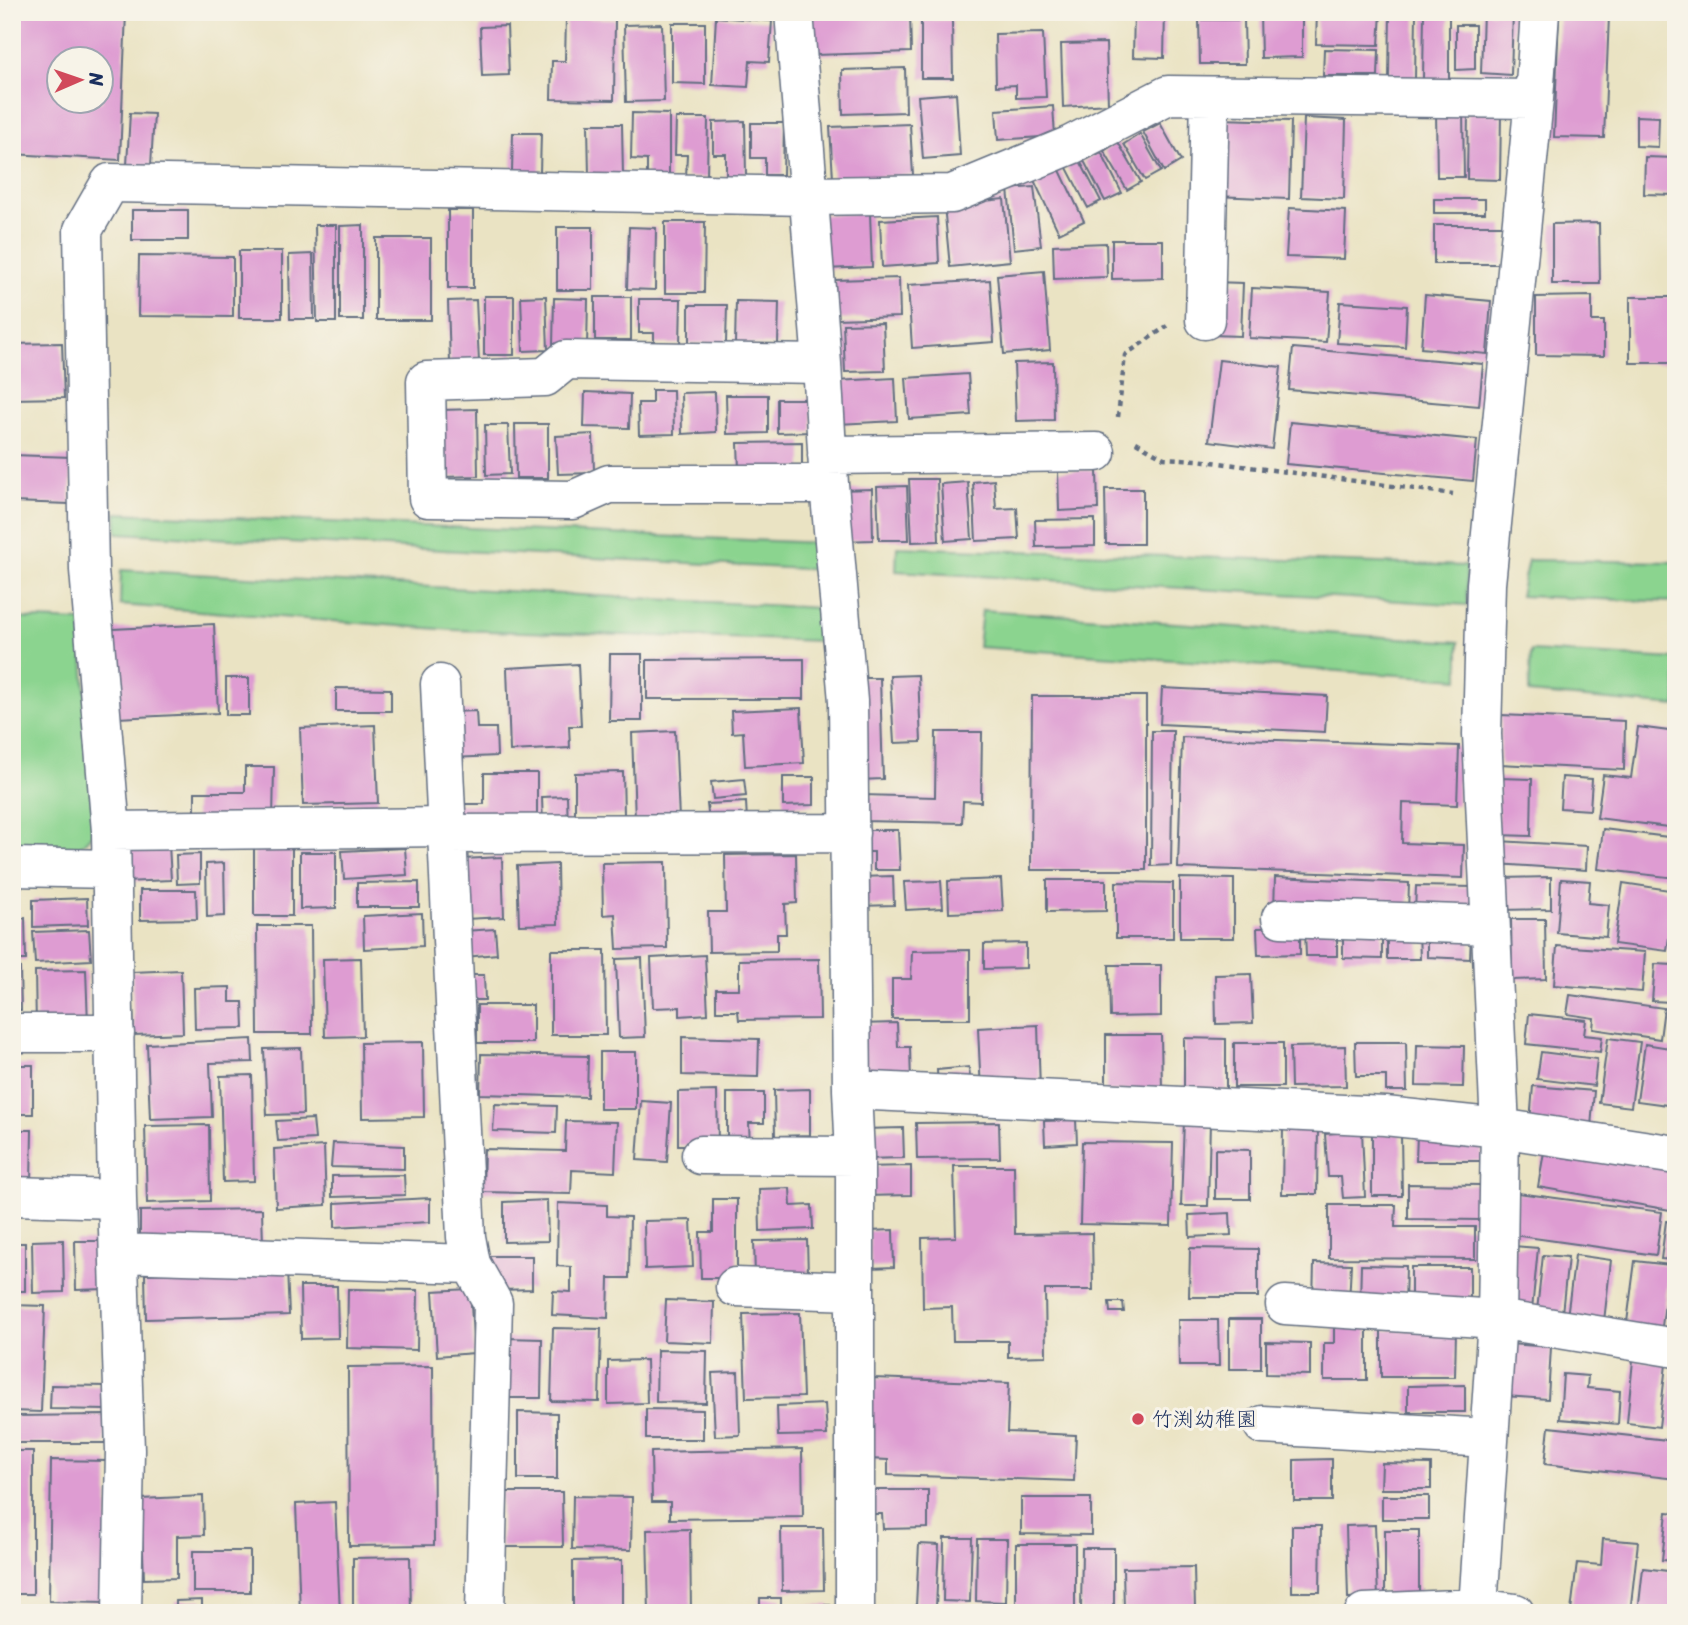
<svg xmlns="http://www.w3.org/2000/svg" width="1688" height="1625" font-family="Sriracha,'Klee One',sans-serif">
<rect width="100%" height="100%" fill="#f7f3e8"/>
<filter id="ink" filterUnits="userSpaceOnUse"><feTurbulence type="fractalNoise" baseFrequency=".0143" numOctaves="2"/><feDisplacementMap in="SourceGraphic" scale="14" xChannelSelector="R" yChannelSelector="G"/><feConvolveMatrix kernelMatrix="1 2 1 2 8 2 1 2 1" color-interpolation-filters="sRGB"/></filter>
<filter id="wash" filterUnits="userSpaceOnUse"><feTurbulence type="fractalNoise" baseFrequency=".00686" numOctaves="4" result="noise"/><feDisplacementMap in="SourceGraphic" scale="28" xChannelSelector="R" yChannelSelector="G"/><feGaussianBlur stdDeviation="1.57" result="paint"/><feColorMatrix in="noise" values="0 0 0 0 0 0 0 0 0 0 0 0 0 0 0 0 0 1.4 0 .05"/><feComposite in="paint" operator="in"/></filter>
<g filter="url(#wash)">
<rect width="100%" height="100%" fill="#eae3c3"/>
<path fill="#8bd48f" stroke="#538276" stroke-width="2" d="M116,513L821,543L822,570L117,533Z
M897,547L1466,566L1467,605L896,571Z
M1528,560L1676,562V602L1520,596Z
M121,570L819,608L823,641L453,630L120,605Z
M982,610L1459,642V679L978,647Z
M12,618L81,621L94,832L73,855L12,854Z
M1531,651L1676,659V706L1529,693Z"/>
<g id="blocks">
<path fill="#de9cd2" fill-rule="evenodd" d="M12,12H126L120,160L12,154ZM60,60H102V102H60Z
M813,12H910L911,52L814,55Z
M1134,12H1165L1164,58L1133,57Z
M1260,12H1302V57L1261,58Z
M1317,12H1381L1379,45L1316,44Z
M1390,12H1416L1415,80L1389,79Z
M1424,12H1449V80L1423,79Z
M1483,12H1513L1511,75L1481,73Z
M1559,15L1609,16L1604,138L1554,137Z
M716,17L772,21L769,62L750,61L748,87L712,85Z
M566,18L615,19L614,100L551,99L552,61H565Z
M921,20H952L953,78H921Z
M1199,20H1244L1245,64H1200Z
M672,23H705V84L672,83Z
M662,24L664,101L626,102L624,25Z
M1456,25H1475V69L1456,70Z
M507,26L509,75L482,76L480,27Z
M1043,33L1046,97L1016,98V85L996,86L995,34Z
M1106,43L1108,104L1063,107L1061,44Z
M1324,49L1379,50L1378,76H1323Z
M905,68L906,112L843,114L842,70Z
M956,93L960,156L923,159L918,96Z
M1053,106L1055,136L998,140L996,110Z
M1436,110H1463L1464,177H1437Z
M1468,112L1501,113L1500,180L1467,179Z
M130,113L154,114L151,166L127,165Z
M632,113L669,114V181H647V160L631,159Z
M1636,116L1659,117L1658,147L1636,146Z
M676,118H708L707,178L686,177L687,155H675Z
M1304,118L1346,120L1344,199L1301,197Z
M1219,119L1291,121L1289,199L1216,196Z
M745,121L746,176H726V154H713V122Z
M751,123H784L783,175H765V158H751Z
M1160,123L1181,161L1164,171L1143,132Z
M588,124H622L623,176H589Z
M910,124L913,175L833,179L830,127Z
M513,133H541L540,173L512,172Z
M1140,134L1161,171L1145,180L1124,144Z
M1118,142L1141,182L1127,190L1104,151Z
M1101,152L1122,193L1105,201L1084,161Z
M1645,157L1676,158V195L1644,194Z
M1079,159L1101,201L1088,208L1066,166Z
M1058,166L1084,221L1059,233L1033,178Z
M1034,187L1041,246L1014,249L1008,189Z
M1004,199L1010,261L950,267L944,205Z
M1434,199H1485V213H1434Z
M1289,208L1346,211L1344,259L1286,257Z
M132,210H188V240H132Z
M448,210H473V288H448Z
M870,213L872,267L824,269L823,215Z
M937,217L939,263L882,267L880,220Z
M665,222H705L704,293H665Z
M1599,223L1600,284H1552V224Z
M315,225H336V322H317Z
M363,225V320H340V226Z
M1434,225H1503L1502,264H1434Z
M557,227H593V290H557Z
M629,227L656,228L655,290L627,289Z
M376,238H431V320H376Z
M1112,240H1163V278L1112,279Z
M1106,243L1107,277L1054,279L1053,245Z
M239,251H282V318H239Z
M313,254L314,319H290L289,255Z
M139,256L233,257V317L138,316Z
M1044,271L1050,350L1004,354L997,275Z
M899,278L900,317L836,319L835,280Z
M990,280L994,342L912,348L908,285Z
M1213,282L1243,283L1241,336L1211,335Z
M1252,288L1330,292L1326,342L1249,338Z
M1425,295L1491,301L1487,354L1421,348Z
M484,296H514V355H484Z
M546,296L548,350L523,351L521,297Z
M1592,296V321H1604V356L1536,355V297Z
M595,297H631V340H595Z
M1630,297H1676V363H1630Z
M554,298L588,299L587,347L553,346Z
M639,299H681L680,344H654V333H639Z
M476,300L479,362L450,363L448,301Z
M736,301L779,302L778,345L735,344Z
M1340,302L1407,306L1405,347L1337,343Z
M689,305H727L726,343H689Z
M883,323L885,371L845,372L843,324Z
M62,343L64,398L12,399V344Z
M1293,348L1483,364L1479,406L1289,390Z
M1219,360L1281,367L1272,449L1209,441Z
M1053,362L1054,420L1016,421L1014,363Z
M968,374L971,415L909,419L906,378Z
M895,378L897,421L837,424L835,381Z
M652,390H673L674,434L639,435L638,403H652Z
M585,392L630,394L629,428L584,427Z
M715,392L716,432L682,434L681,393Z
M726,395H768V433L727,434Z
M777,399H811L812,432L777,433Z
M477,409L478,476L442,477L441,410Z
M1290,422L1477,440L1473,481L1286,464Z
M515,424H548V478H516Z
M485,425H508L510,474L486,475Z
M593,434L594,473L558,474L556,436Z
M802,442V468L739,469L738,443Z
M12,455L72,457L70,504L12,502Z
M1097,470L1098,509L1059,511L1058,471Z
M909,479H937L939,541L912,542Z
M994,480L996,509L1017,508L1019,539L976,541L973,482Z
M968,482L972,539L945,541L941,484Z
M907,486L909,540H879L877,487Z
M872,489L873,540L842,541L840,490Z
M1105,489H1143V544H1106Z
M1095,519V546L1036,547L1035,520Z
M214,624L218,713L117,718L113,629Z
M610,654H642V721H609Z
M804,659V699H647V660Z
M578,664L581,726H569L570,748L510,751L507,668Z
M918,675L921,742L894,743L890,676Z
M226,678H249V715H226Z
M855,678H880L883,779L858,780Z
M336,688L391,689V711H336Z
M1162,688L1327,696L1325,732L1160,724Z
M1032,696H1146V870H1031Z
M801,708L804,763L745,766L743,732L732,733L731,711Z
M476,711L477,728H496L497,756L451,758L449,712Z
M1501,715L1625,721L1624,770L1500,764Z
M375,725L378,803L303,805L300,728Z
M1638,727L1676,732V828L1597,818L1603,775L1631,778Z
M675,731L679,819L635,821L632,733Z
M1152,731H1173L1171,865L1151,866Z
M936,732H982L981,802L963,801L962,823L862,821L863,795L935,797Z
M1182,737L1459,746L1457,805L1403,803L1402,843L1464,845L1463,878L1178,868Z
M245,767H274L273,822H195V792H245Z
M623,772L624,815L575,816V773Z
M484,773H537V828L452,827V804H484Z
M783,777H814V805L783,806Z
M1562,777L1592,779L1590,810L1560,808Z
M1499,778L1532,779L1531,836L1497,835Z
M744,779L746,796L713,799L711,782Z
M567,796L568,828H543L542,797Z
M746,802L747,820L709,822L707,804Z
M1603,829L1676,838V878L1598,869Z
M858,830H898L900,870H874V852H858Z
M292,841V916H254V842Z
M1498,841L1587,846L1586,870L1497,864Z
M169,844L171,880L123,882L122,846Z
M405,848L407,875L344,879L342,851Z
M300,852H336V908L300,909Z
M200,854V883L177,884L176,855Z
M796,854L797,903L785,904L786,934H777V951L709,952L708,912H726L725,855Z
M502,857L504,917L465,919L463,859Z
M666,862L667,948L617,949L615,914L603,915L602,863Z
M224,863L225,916L207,917L206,864Z
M557,864L558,924L519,925L517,866Z
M893,876L894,905L859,906L858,877Z
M1275,877L1409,883L1408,914L1274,909Z
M1551,877V909L1503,910V878Z
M1180,878L1234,879V938H1180Z
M1001,879L1003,911L949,913L948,881Z
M1561,879L1590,881L1588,903L1609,905L1606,937L1557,933Z
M1047,880H1106V911L1047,912Z
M941,881L943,908L906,910L904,882Z
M419,882V907H357V883Z
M1116,882L1173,883V938H1116Z
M1623,883L1676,891L1667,951L1614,944Z
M1416,886L1475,887V915L1415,914Z
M140,890H196L197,919L140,920Z
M87,898L88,925L33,927V900Z
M422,913L423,946L364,949L363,916Z
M25,918L26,960H12V919Z
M1511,919H1545L1546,979L1512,980Z
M257,926H311L312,1034H258Z
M1300,927V954L1258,955L1257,928Z
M495,929L497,954L465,957L463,931Z
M1337,929V956H1306L1305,930Z
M89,930L91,960L35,963L33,932Z
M1343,930L1382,931V959L1343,958Z
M1387,930H1419L1420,959H1387Z
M1427,935L1471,936L1470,959L1427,957Z
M1026,943V968L984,969V944Z
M1557,946L1645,952L1642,992L1554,985Z
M551,950H605L606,1035H551Z
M970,950V1019H892V979H911L912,951Z
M705,955L708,1014L680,1016V1007L653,1008L651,958Z
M361,958L363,1036L325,1037L323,959Z
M642,958L645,1037L619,1038L616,959Z
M819,959L820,1019L739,1020L738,1011H716V989H739V960Z
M1655,964L1674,965L1671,1002L1652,1001Z
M1109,965H1161V1016L1110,1017Z
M12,967H20L21,1010H12Z
M86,970L88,1024L36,1026L35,971Z
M181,970L183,1033L134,1035L132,972Z
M1251,974L1253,1023L1216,1024L1215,975Z
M463,975H484L485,1000H464Z
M230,987V1002H243L244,1028L195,1029L194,988Z
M1570,995L1664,1008L1660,1039L1593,1029L1594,1018L1567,1014Z
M477,1005H533V1043H477Z
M1529,1014L1586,1020L1584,1035L1602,1037L1600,1052L1526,1044Z
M897,1023L898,1047H910L911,1084L859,1085L857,1024Z
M1038,1025L1040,1091L981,1092L978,1028Z
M1106,1035H1161L1162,1090L1106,1091Z
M682,1037L759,1039L758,1077L682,1075Z
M1184,1038L1226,1039V1090H1184Z
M1608,1038L1640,1042L1631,1107L1599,1103Z
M252,1039L253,1062L210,1063L212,1117L150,1119L147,1044Z
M423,1042L424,1117L362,1118L361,1043Z
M1355,1042H1406L1407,1091H1386V1076H1356Z
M1234,1043H1283V1087H1234Z
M1645,1044L1676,1049L1675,1106L1637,1101Z
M1417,1045L1464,1046L1463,1087L1416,1086Z
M1345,1046L1346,1086L1291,1087L1290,1047Z
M301,1048L303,1114L267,1115L264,1049Z
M600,1052H636V1109H600Z
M1541,1052L1597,1059L1594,1086L1537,1079Z
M481,1054L588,1056L587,1097L480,1094Z
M12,1065H33V1114H12Z
M969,1067L971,1088L938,1090L937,1070Z
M252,1075L254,1181L223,1182L220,1076Z
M1533,1086L1594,1091L1591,1127L1530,1122Z
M810,1089V1135L775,1136L774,1090Z
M717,1091L718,1145H678V1092Z
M727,1093H764V1123H749L750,1146H727Z
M641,1101L671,1103L667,1162L637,1160Z
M495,1104L557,1106L556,1133L493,1131Z
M313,1119L315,1139L278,1141L276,1121Z
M1076,1120L1077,1143L1045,1145L1044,1121Z
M1184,1120L1210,1121L1208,1206H1181Z
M566,1121L617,1122L615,1172L572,1170L571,1194L483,1192L484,1149L565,1151Z
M999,1122L1000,1158L917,1159L916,1123Z
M209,1125L210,1201L147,1203L145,1126Z
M903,1128L904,1158L863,1159L862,1129Z
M1283,1128L1318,1129L1317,1194H1282Z
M12,1130H32L31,1184H12Z
M1362,1131L1365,1197L1343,1198L1341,1177H1328L1325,1134Z
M1372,1134H1401L1402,1196H1372Z
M1417,1134H1481L1482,1161H1416Z
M1082,1142L1173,1143L1171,1226L1080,1224Z
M333,1143L404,1146V1169L331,1167Z
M324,1146L326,1205L276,1208L274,1149Z
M1545,1146L1676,1169V1211L1538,1187Z
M1215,1149L1250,1150V1199H1215Z
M911,1166V1195L863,1196L862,1167Z
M954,1166H1014L1015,1234L1092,1233L1093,1290H1045L1046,1356L1008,1357V1341H953L952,1307L923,1308L922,1238L956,1237Z
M404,1175L405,1195L332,1197V1176Z
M1408,1184L1480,1185V1220L1408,1219Z
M790,1188L791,1206L812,1205L813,1229L760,1231L759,1189Z
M1518,1193L1662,1212L1656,1255L1512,1235Z
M430,1198V1222L335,1227V1203Z
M713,1199H737V1278H701L700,1232H713Z
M547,1200L548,1241L504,1242V1202Z
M558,1203L607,1205V1216L630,1217L629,1278H609L608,1318L552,1315L553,1291L571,1292V1267L557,1266Z
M1329,1205H1396L1395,1227H1475V1259L1329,1258Z
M262,1209L263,1246L140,1248V1211Z
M1230,1213L1231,1235L1190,1237L1189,1215Z
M691,1220L693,1267L645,1269L644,1221Z
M1666,1221L1676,1222V1260L1661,1259Z
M893,1230L894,1267L871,1268L869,1231Z
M63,1240L64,1292L33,1293L32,1241Z
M807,1240L808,1276L755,1277L754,1241Z
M75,1241H104L105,1289L76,1290Z
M12,1243H25V1291H12Z
M1514,1246L1538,1248L1532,1310L1508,1308Z
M1190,1248L1258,1249V1297H1189Z
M1543,1255L1568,1257L1562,1313L1537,1311Z
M1575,1255L1611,1260L1604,1321L1567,1317Z
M479,1256H532V1289L498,1290Z
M1635,1261L1670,1265L1661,1334L1626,1330Z
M1314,1263L1351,1264L1349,1303L1313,1302Z
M1361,1265L1406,1266L1405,1305L1360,1304Z
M1411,1267H1470V1303L1411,1302Z
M287,1269L289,1315L146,1319L145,1274Z
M300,1286H337L338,1338L301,1339Z
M348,1289L418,1290L417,1350L347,1348Z
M470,1289L474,1353L437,1356L433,1291Z
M666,1300L714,1302L713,1343L664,1341Z
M1109,1302H1123L1124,1312H1110Z
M12,1305L45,1306L41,1412L12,1411Z
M800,1313L803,1397L746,1398L743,1314Z
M1229,1319H1261V1369H1229Z
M1178,1320H1218L1219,1366H1179Z
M553,1328L601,1329L599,1402L551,1401Z
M1334,1328H1367V1380H1324V1343H1334Z
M1381,1330H1456L1455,1377H1381Z
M506,1338L542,1339L541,1398H506Z
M1266,1342L1310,1343V1375L1266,1374Z
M1508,1344L1551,1347L1548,1399L1505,1396Z
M657,1350L707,1351L706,1403L656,1402Z
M646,1360L647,1403L608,1404V1361Z
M1633,1360L1666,1364L1659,1427L1627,1423Z
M1673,1364H1676V1429L1667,1428Z
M433,1366L434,1545L349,1546L348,1367Z
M738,1372L740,1435L715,1436L712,1373Z
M1563,1374L1588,1376L1587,1388L1620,1391L1618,1424L1560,1419Z
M873,1378L1009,1383L1007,1432L1076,1435L1074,1481L888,1475V1460L870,1459Z
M51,1385L107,1386V1410L50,1409Z
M1465,1385V1412H1408V1386Z
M825,1404L827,1435L778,1436L777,1406Z
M646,1409L703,1410V1439H646Z
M518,1412L557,1413V1479H518Z
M105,1415V1443H12V1416Z
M1549,1427L1676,1441V1479L1545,1464Z
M802,1449L803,1517L670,1519V1502H652L651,1452Z
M12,1451H33V1594H12Z
M1332,1459V1501H1294V1460Z
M51,1460L108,1461L107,1602L49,1601Z
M1382,1463L1431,1464V1489H1381Z
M863,1490H928V1528L883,1529L882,1514H863Z
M501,1492H562L563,1547H501Z
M203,1496L204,1535L177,1536V1578L144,1579L141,1499Z
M573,1496L632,1497L631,1550L572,1549Z
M1382,1496H1429V1519H1382Z
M1021,1498H1091V1535L1021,1534Z
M335,1502L340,1613H300L296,1504Z
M1667,1512L1676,1513V1561L1662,1560Z
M1375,1525L1378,1597L1348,1598L1346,1526Z
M1292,1526H1321L1320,1592H1292Z
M781,1528H823L824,1590L782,1591Z
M690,1529L691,1613H649L647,1530Z
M1385,1530H1419V1597H1385Z
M944,1538H972L970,1602L943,1601Z
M977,1539H1007L1006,1602L976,1601Z
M1603,1539L1638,1542L1630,1613L1571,1611L1577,1563L1601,1565Z
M919,1544L939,1545L936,1607L916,1606Z
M1016,1544H1075V1613L1016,1612Z
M1082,1548H1114V1611H1081Z
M193,1551H250V1592H193Z
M410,1557L411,1613H353V1558Z
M622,1560V1613H573V1561Z
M1194,1567L1195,1609L1124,1610L1123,1568Z
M1643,1568L1676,1572V1613H1638Z
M760,1598H781V1613H760Z
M202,1600V1613H176V1601Z
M788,1605H830V1613H788Z"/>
</g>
</g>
<g filter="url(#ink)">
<use href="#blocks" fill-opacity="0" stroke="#636e81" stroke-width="2"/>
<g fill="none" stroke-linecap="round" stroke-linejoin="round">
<defs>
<path id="minor" d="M794,12L822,364L829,484L848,701L852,1090L855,1156V1613
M1205,320L1210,96
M822,364L566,360L545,377L426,381L428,498L573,500L609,484H829
M827,455L1096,452
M440,684L466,1237L471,1264L493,1303L485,1613
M111,831L445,827
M446,834L850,833
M12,867L112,869
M1281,918L1490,925
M12,1033H115
M852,1090L1385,1116L1500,1128L1676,1155
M701,1155L855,1156
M12,1196L117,1199
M119,1253L471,1264
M735,1287L855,1291
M1285,1305L1497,1319L1676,1348
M1263,1425L1489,1438
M1478,1608L1497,1319L1500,1128L1482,734L1486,584L1534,99L1540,12
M122,1613L125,1450L117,1199L111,831L89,570L83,230L110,183L809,196L952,194L1071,145L1168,95L1534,99
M1364,1613L1478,1608L1515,1613"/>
</defs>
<use href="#minor" stroke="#636e81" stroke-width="41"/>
<path stroke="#636e81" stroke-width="4.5" stroke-dasharray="5 5" stroke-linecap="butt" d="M1118,417L1125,355L1167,326
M1136,442L1164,458L1197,460L1453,494"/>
<use href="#minor" stroke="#fff" stroke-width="38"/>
</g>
</g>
<circle fill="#d1495b" stroke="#f7f3e8" stroke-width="2.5" cx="1138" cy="1419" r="7"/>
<g text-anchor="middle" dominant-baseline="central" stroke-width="6" stroke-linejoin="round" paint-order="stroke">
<g font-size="21" fill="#1b2f5e" stroke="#f7f3e8" text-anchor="start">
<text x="1152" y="1419">竹渕幼稚園</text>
</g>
</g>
<rect width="1688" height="1625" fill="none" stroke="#f7f3e8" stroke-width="42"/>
<g transform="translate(80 80) rotate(88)"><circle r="33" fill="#f7f3e8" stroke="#9fa5b1" stroke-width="2"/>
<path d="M0-5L12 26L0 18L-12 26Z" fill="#d1495b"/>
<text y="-10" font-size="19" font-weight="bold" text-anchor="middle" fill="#1b2f5e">N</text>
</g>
</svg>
